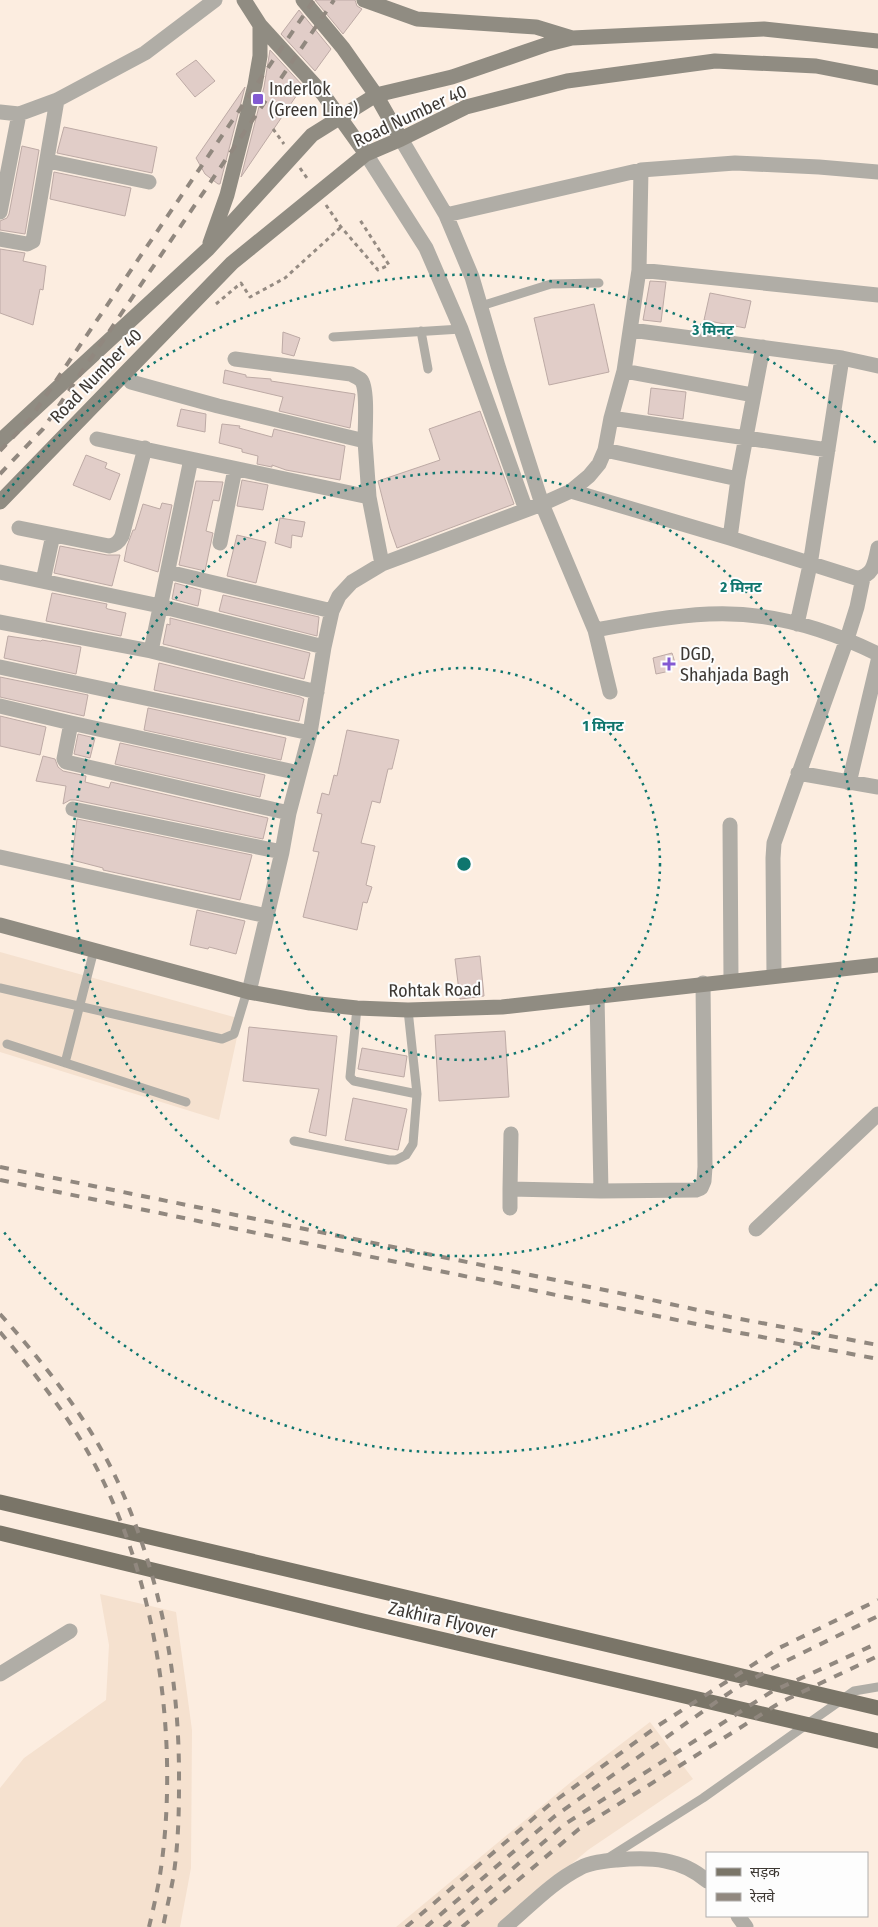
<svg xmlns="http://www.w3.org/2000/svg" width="878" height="1927" font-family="'Fira Sans Condensed','Noto Sans Devanagari',sans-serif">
<rect width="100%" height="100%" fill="#fcede0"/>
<path fill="#f5e1cf" d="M0,952L241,1019L219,1120L0,1052Z
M100,1594L176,1612L192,1730L191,1868L180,1927H0V1788L24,1758L106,1700L109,1645Z
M650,1722L693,1779L588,1850L497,1927H396L571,1782Z"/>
<path fill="#e1cdc8" stroke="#bdaaa5" d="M315,0H355L357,6L362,9L343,34Z
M299,10L331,49L315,71L281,34Z
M270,50L303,86L241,177L264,87Z
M196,60L215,81L195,97L176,74Z
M245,87L220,184H218L205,174L196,158Z
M64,127L157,147L152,173L57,153Z
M22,146L39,150L25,234L0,230V221L7,218L9,214Z
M54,172L131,188L125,216L50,199Z
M0,249L25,253L23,261L46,266L43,290L40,289L33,325L0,313Z
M650,281L666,282L661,322L643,320Z
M710,293L751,301L745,328L704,320Z
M594,304L609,372L549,385L534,318Z
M283,332L300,338L294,356L282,353Z
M225,370L246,375V377L271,379V381L355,394L350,428L279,411L283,397L223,383Z
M651,388L686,392L683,419L648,414Z
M181,409L206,414L205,432L177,426Z
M480,411L514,504L397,548L390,528L378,481L440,460L429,429Z
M222,424L240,426L239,428L272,437L274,429L345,446L340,480L286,470L272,465V467L257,464L258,456L242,452V449L219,443Z
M86,455L107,463L105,468L120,474L110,500L73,485Z
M242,480L268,485L263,510L237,506Z
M196,481L223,482L219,501L213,500L206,531L213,533L205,571L179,565Z
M162,503L172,505L158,572L124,561L127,546L133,530H135L143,504L160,509Z
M280,518L305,522L302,537L292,535L291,548L275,543Z
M237,535L266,542L256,583L227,576Z
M60,546L107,555H120L112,586L54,573Z
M175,583L201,590L198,606L172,599Z
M52,593L107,604L106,608L108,609L126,613L121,636L46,621Z
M223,595L319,617L317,636L219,611Z
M170,618L310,653L304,679L163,644L167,624L170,625Z
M8,636L41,641L42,640L81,647L76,674L4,658Z
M672,653L676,666L669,668L670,671L656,674L653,658Z
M159,663L300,697L304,699L299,721L154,690Z
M0,677L88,695L84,716L0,697Z
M148,708L286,738L281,760L144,730Z
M0,716L46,727L40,755L0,746Z
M347,730L399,740L392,769H388L380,803L372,801L361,843L375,846L366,885L372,887L367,903L363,902L357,930L303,917L319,852L313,851L322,814L317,813L322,793L329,795L334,775L337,776Z
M78,734L95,738L90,758L74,754Z
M120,743L265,775L260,797L115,764Z
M43,756L55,759L58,767L63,771L86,776L85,782L109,788L111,782L268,818L263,839L75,800H70L63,804L66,786L36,781Z
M77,819L252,855L240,900L103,870V868L72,860Z
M197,910L245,921L236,954L209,947L208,949L190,945Z
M480,956L484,996L460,999L455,959Z
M249,1027L337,1036L326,1136L309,1132L319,1089L243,1081Z
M505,1031L509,1097L439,1101L435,1035Z
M362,1048L407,1056L404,1077L358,1069Z
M353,1098L407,1109L398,1150L345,1140Z"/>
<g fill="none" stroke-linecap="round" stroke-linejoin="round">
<path stroke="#958b82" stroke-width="3" stroke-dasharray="4 4" stroke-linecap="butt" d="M273,129L284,144
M300,168L309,181
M326,205L341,227L378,270L389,265L360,220
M216,304L241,283L250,297L285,278L341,227"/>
<path stroke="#b0ada6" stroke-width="9" d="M481,306L551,284L599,283
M421,331L428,369
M333,337L461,329
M0,988L222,1039L234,1034L247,991
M357,1008L350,1077L354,1081L417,1094
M7,1044L186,1102
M65,1063L94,950
M294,1141L389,1160H396L406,1155L413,1144L417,1094L408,1010
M608,1858L703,1798L854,1691L878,1687"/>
<path stroke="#b0ada6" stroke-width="15" d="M0,112L19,114L57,100L145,53L215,0
M401,139L446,215L472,277L498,366L542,504L595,630L610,692
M366,154L426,248L461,329L526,510
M48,161L149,182
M0,212L19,114
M446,215L641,170L735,163L819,167L878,172
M0,239L27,244L33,241L57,100
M639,270L878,295
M631,330L842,358L878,366
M235,359L351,374C354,376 359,378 361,380C368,388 365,429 365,441
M624,371L753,395
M131,382L218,406L365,441L369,497L382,564
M611,418L828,450
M97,439L369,497
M605,450L738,479
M571,491L730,538L856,578C873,577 875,563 878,548
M19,528L109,546C116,545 119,542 122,536L145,448
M730,538L738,479L763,347
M220,543L235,469
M0,572L160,606L324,647
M168,572L332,611
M43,581L53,535
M0,622L151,651L317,692
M797,624L810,565L842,358
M595,630C633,623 670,616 709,614C767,611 827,629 878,654
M151,651L191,459
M0,667L310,733
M0,706L71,723L299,773
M71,723L64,759L66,762L289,813
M798,773L878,787
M849,783L878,661
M73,809L282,852
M730,825L731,980
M0,857L267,916
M774,976L773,858L774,843L847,639L857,607L863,578
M249,992L282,852L289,813L310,733L324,647L332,611L339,596L352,582L382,564L542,504L571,491L589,476L599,464L605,450L611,418L624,371L639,270L641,170
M597,996L601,1191
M510,1189L511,1134
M510,1208V1189L601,1191L696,1190L701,1188L704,1181L705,1167L703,983
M756,1229L878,1114
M0,1674L70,1631
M738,1916L746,1927
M505,1927C529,1907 552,1882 580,1868C591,1862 605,1861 617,1860C650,1857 681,1858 707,1881"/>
<path stroke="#908c82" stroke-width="15" d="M244,0L260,25L323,94L366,154
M303,0L343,48L376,95L401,139
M364,0L417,19L536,27L572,38
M210,243L227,195L255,85L260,56V25
M0,441L208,249L312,135L376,95L452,77L548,44L572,38L764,29L878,41
M0,502L232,263L366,154L401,139L466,107L567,81L715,61L816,66L878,78
M0,925L249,992L310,1003L357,1008L408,1010L502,1007L878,965"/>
<path stroke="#7a7568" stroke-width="15" d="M0,1502L878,1708
M0,1533L363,1621L878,1741"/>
<path stroke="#91887f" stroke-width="4" stroke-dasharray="9 9" stroke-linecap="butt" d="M0,451L30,419L314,0
M0,474L43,429L334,0
M0,1167L629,1295L730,1317L878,1345
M0,1180L725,1330L878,1359
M0,1314C44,1363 89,1420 117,1480C161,1576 180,1679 179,1785C179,1816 178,1848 173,1879C170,1895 166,1911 163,1927
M0,1332C31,1369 61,1406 85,1447C156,1568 181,1738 160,1875C157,1893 153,1910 149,1927
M406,1927L548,1806L659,1725L779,1648L878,1600
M426,1927L555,1816L736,1688L788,1660L878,1616
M444,1927L565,1824L771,1692L878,1643
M462,1927L579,1829L781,1702L878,1656"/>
</g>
<g fill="none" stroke="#0f766e" stroke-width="2.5" stroke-dasharray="2.5 5">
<circle cx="464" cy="864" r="196"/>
<circle cx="464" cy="864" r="392"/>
<path d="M877 1284A589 589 0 0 1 3 1231M3 497A589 589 0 0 1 877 444"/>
</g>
<g fill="#8259d2" stroke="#fdfdfd" stroke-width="2">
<rect x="252" y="93" width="12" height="12" rx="2.5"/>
<path d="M666.5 656.5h5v5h5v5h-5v5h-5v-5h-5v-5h5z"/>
</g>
<g text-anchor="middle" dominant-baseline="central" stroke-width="4" stroke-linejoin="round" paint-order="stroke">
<g font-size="18" fill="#3d3833" stroke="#fdfdfd" text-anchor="start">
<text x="269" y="89">Inderlok<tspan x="269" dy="21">(Green Line)</tspan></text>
<text x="680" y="654">DGD,<tspan x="680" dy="21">Shahjada Bagh</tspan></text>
</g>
<g font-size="18" fill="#3d3833" stroke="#fdfdfd">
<text transform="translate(410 116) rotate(-25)">Road Number 40</text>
<text transform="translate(96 376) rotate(-46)">Road Number 40</text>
<text transform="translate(435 990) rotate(-1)">Rohtak Road</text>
<text transform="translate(443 1620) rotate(13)">Zakhira Flyover</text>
</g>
</g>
<circle cx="464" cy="864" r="8" fill="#0f766e" stroke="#fdfdfd" stroke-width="2.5"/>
<g font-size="15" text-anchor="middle" font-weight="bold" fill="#0f766e" stroke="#fdfdfd" stroke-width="4" stroke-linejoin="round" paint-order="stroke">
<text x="713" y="335">3 मिनट</text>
<text x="741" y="592">2 मिनट</text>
<text x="603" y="731">1 मिनट</text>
</g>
<rect x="706" y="1852" width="162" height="65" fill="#fdfdfd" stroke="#b0aeac"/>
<rect x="716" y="1868" width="25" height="8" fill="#7a7568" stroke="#b0aeac"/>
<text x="750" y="1877" font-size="15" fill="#3d3833">सड़क</text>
<rect x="716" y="1893" width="25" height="8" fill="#91887f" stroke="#b0aeac"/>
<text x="750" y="1902" font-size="15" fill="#3d3833">रेलवे</text>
</svg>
